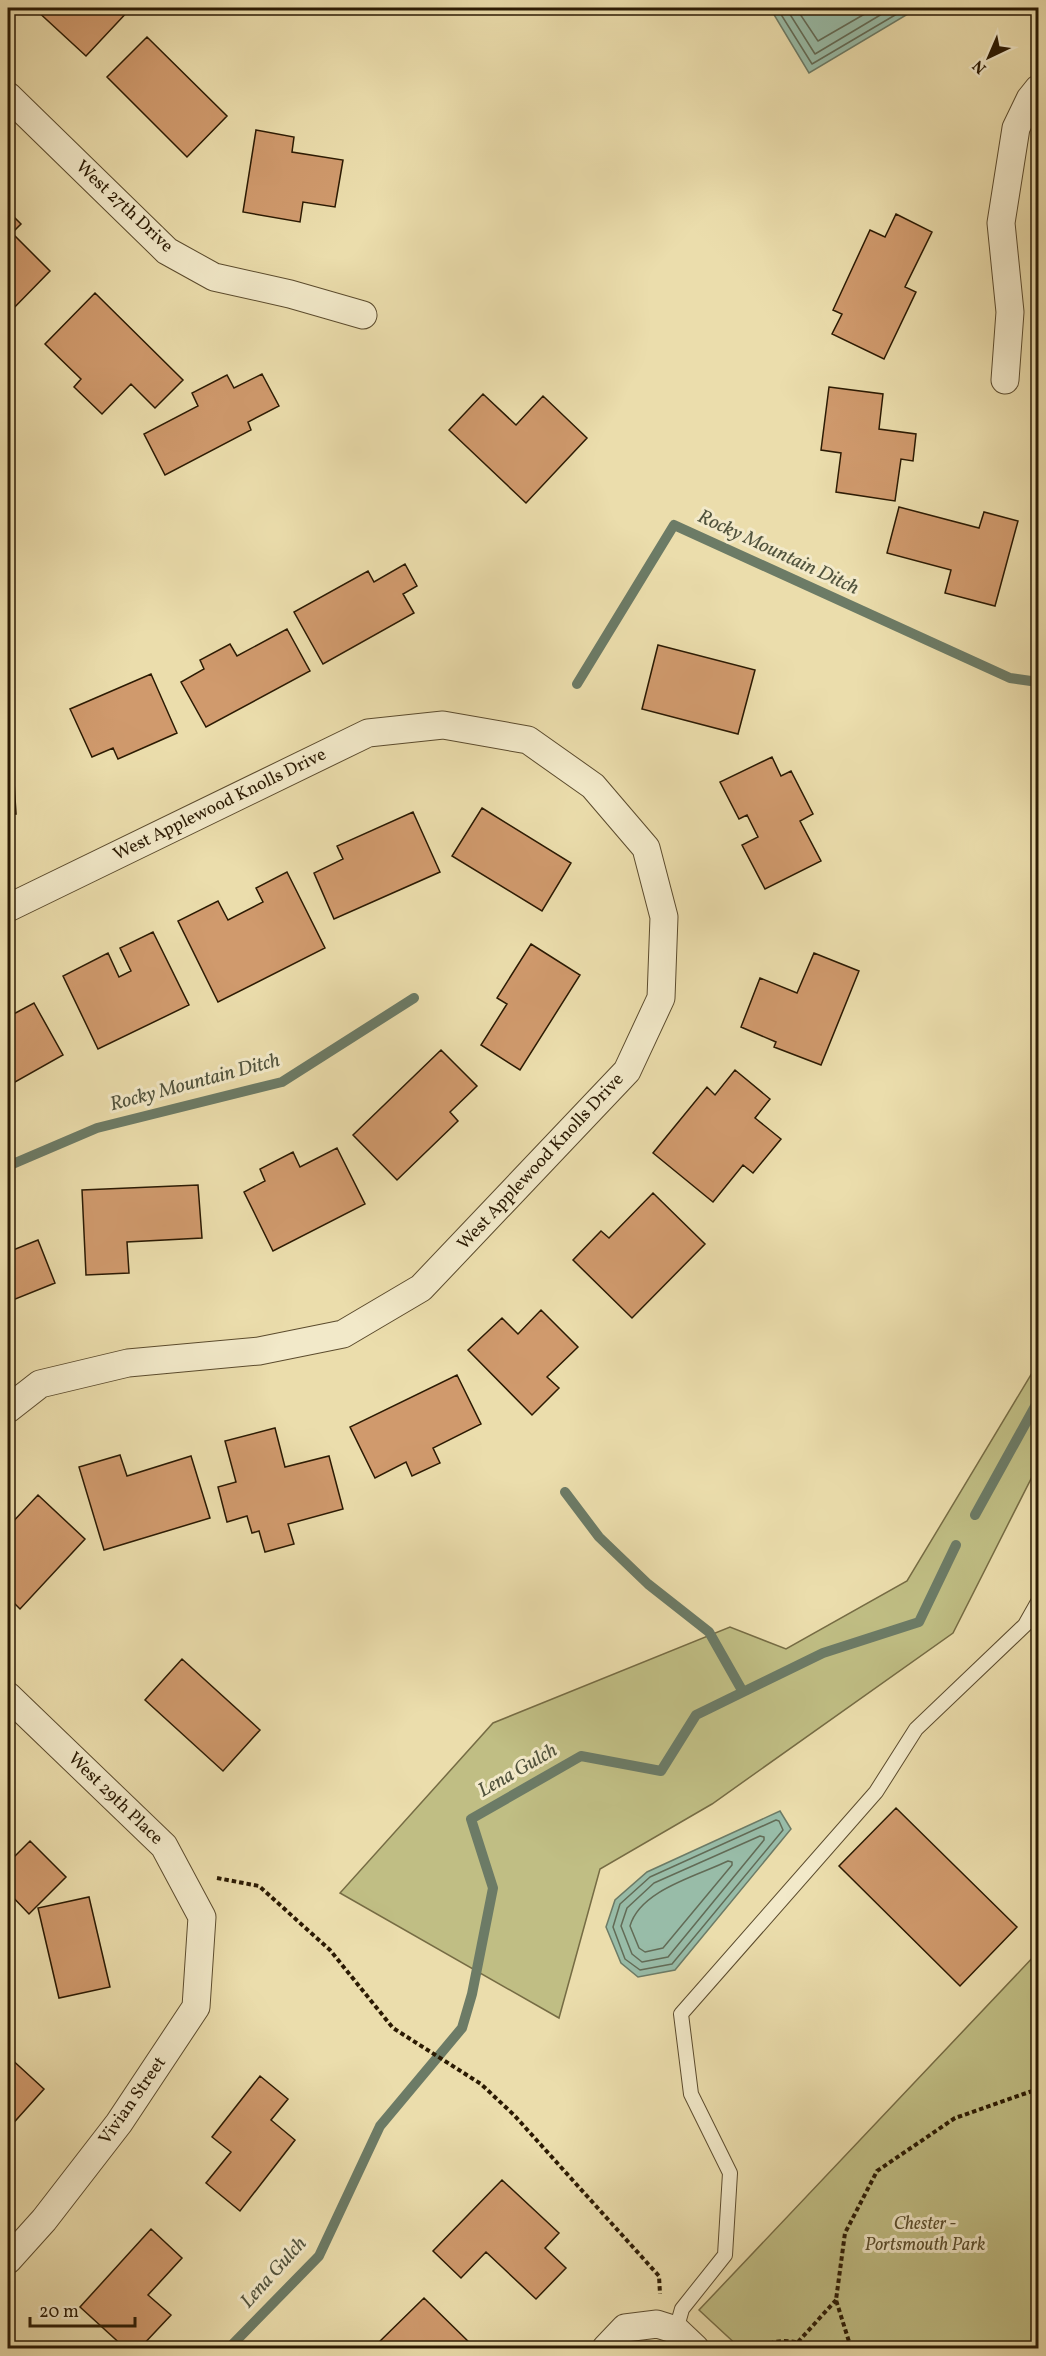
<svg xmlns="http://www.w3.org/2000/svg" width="1046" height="2356" font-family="Vollkorn,serif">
<rect width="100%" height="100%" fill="#ebddac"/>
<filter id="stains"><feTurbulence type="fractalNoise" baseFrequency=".00333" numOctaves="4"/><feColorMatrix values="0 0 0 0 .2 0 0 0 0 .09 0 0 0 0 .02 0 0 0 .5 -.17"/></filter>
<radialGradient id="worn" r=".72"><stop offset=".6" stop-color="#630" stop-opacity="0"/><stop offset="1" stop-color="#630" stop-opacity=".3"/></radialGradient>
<path fill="#c0be84" stroke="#766c44" stroke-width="1.5" d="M1038,1363V1465L953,1633L712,1804L600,1869L559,2018L340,1893L493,1723L730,1627L786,1649L907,1581Z
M1038,1952V2348H740L699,2310Z"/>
<path fill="#98bca8" stroke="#6c7b66" stroke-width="1.5" d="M770,8H918L809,73Z
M780,1811L791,1829L675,1970L638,1977L621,1963L606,1927L615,1900L647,1872Z"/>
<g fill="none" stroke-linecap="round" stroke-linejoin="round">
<path stroke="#626b56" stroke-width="1.5" d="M777,8L812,64L907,8
M786,8L815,54L892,8
M796,8L818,41L875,8
M776,1820L779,1821L783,1830L672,1964L640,1970L625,1959L613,1927L620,1904L650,1877Z
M760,1836L764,1837V1840L668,1957L642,1962L632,1954L621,1926L627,1908L654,1883Z
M728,1861L732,1862V1865L663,1948L645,1952L639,1948L630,1926C640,1890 697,1876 728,1861Z"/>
<path stroke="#6c7b66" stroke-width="10" d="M577,684L674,525L1010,678L1038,682
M8,1166L97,1128L282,1082L414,998
M565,1492L599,1537L648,1584L709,1632L743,1692
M975,1515L1038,1401
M229,2348L319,2256L380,2126L462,2028L472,1994L493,1888L471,1819L581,1756L661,1771L696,1715L823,1653L919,1622L956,1545"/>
</g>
<path fill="#d09a6d" stroke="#2b1a03" stroke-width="1.5" d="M34,8H131L86,56Z
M147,37L227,116L187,157L107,77Z
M256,130L294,137L292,152L343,160L335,207L303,202L300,222L243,212Z
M8,211L21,224L12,233L50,271L8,314Z
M896,214L932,232L905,287L916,292L884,359L832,334L842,314L833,310L870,230L885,237Z
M95,293L183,380L155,408L131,384L102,414L74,387L81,379L45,344Z
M262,374L279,406L248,422L251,430L165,475L144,434L198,406L192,393L227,375L234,388Z
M829,387L883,394L879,429L916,434L913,461L901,459L895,501L836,492L841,453L821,450Z
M483,394L516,425L543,396L587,438L526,503L449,430Z
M899,507L979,528L984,512L1018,521L995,606L945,593L951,570L887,553Z
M405,564L417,586L403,594L414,613L323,664L294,612L368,571L374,582Z
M287,629L310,671L206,727L181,682L204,669L200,660L230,644L237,656Z
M658,645L755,670L738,734L642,709Z
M151,674L177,733L118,759L113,748L92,757L70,709Z
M8,717H10L16,814H8Z
M772,757L781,776L791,771L813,814L800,821L821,861L765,889L742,845L758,837L747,815L739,819L720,782Z
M482,808L571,863L542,911L452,856Z
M413,812L440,872L334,919L314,873L343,859L337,846Z
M287,872L325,948L218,1002L178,921L218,901L228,920L263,902L256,888Z
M153,932L189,1005L98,1049L63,976L108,953L119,977L131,971L120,948Z
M531,944L580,975L520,1070L481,1045L507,1004L497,998Z
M814,953L859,971L821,1065L774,1047L776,1042L741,1027L760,978L797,993Z
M34,1003L63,1055L8,1086V1017Z
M441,1050L477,1086L450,1112L458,1121L397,1180L353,1135Z
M735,1070L770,1099L755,1118L781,1139L753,1173L743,1165L713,1202L653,1153L707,1087L715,1095Z
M337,1148L365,1204L273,1251L244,1192L265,1181L260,1169L293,1152L300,1167Z
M198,1185L202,1238L127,1242L129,1273L86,1275L82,1190Z
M653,1193L705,1244L632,1318L573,1260L601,1231L609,1238Z
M38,1240L55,1283L8,1302V1252Z
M541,1310L578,1347L547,1377L559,1388L532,1415L468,1350L502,1318L518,1334Z
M457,1375L481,1424L433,1448L440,1463L412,1476L406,1462L375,1478L350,1427Z
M275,1428L285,1467L329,1456L343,1509L288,1524L294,1544L265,1552L259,1531L252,1533L247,1516L227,1522L218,1487L236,1482L225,1441Z
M120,1455L127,1476L191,1456L210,1518L104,1550L79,1467Z
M38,1495L85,1539L20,1609L8,1597V1527Z
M182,1659L260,1730L223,1771L145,1700Z
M896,1808L1017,1927L960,1986L839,1866Z
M30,1841L66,1877L29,1914L8,1892V1863Z
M89,1897L110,1987L59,1998L38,1908Z
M8,2056L44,2089L8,2129Z
M260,2076L288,2099L271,2120L295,2140L240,2211L206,2183L231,2152L212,2137Z
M502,2180L559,2233L545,2248L566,2268L536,2299L486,2252L461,2278L433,2251Z
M151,2229L182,2258L148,2295L171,2315L140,2348H125L80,2307Z
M424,2298L475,2348H373Z"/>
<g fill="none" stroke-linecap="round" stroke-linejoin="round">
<defs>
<path id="service" d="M676,2330L682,2309L725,2255L730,2173L691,2094L681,2014L876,1792L916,1729L1025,1625L1038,1602"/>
<path id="minor" d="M8,96L167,251L214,277L290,294L363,315
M1005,380L1010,312L1001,223L1016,128L1030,99L1038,89
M8,908L368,733L443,725L528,740L593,786L646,848L664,917L661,998L627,1071L421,1288L343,1334L259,1351L128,1363L40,1384L8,1409
M8,1696L164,1846L202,1917L196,2007L119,2123L44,2220L8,2260
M606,2348L625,2328L657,2324L676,2330L695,2348"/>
</defs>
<use href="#service" stroke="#5b4b2d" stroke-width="16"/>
<use href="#minor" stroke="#5b4b2d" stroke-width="29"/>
<path stroke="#2b1a03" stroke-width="4" stroke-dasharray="4.5 3" stroke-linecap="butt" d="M217,1878L259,1886L330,1950L393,2028L481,2084L514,2115L659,2276L660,2294
M798,2342L836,2300
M763,2348C778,2336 799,2342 816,2348
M851,2348L836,2300L845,2233L877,2171L955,2118L1038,2089"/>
<use href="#service" stroke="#f2e9c9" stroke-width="14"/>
<use href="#minor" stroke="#f2e9c9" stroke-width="27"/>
</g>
<g text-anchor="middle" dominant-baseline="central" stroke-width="6" stroke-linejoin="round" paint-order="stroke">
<g font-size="18" fill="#2b1a03" stroke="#f2e9c9">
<text transform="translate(124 207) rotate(43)">West 27th Drive</text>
<text transform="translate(220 805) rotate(-26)">West Applewood Knolls Drive</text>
<text transform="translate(541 1162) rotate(-47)">West Applewood Knolls Drive</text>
<text transform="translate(115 1799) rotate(44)">West 29th Place</text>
<text transform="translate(133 2101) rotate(-55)">Vivian Street</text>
</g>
<g font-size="18" font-style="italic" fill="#584b2a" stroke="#f2e9c9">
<text x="925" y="2224">Chester -<tspan x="925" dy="21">Portsmouth Park</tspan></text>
</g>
<g font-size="20" font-style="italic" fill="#51533d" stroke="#f2e9c9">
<text transform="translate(778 553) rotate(25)">Rocky Mountain Ditch</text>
<text transform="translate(195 1083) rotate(-15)">Rocky Mountain Ditch</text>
<text transform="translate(518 1771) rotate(-30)">Lena Gulch</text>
<text transform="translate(274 2273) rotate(-48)">Lena Gulch</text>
</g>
</g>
<rect width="1046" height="2356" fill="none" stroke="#ebddac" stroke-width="30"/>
<rect x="9" y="9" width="1028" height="2338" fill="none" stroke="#2b1a03" stroke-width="3"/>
<rect x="15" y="15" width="1016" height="2326" fill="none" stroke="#2b1a03" stroke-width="1.5"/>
<g transform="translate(989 57) rotate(224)" stroke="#f2e9c9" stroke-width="4.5" paint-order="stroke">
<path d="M0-4.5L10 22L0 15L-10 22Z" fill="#2b1a03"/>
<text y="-9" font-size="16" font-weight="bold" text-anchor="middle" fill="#2b1a03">N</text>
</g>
<path d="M30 2317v9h105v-9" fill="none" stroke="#2b1a03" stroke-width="3"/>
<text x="39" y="2317" font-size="18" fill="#2b1a03" stroke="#f2e9c9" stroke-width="4.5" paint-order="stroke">20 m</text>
<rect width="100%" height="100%" filter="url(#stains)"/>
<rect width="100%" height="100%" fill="url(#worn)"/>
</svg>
